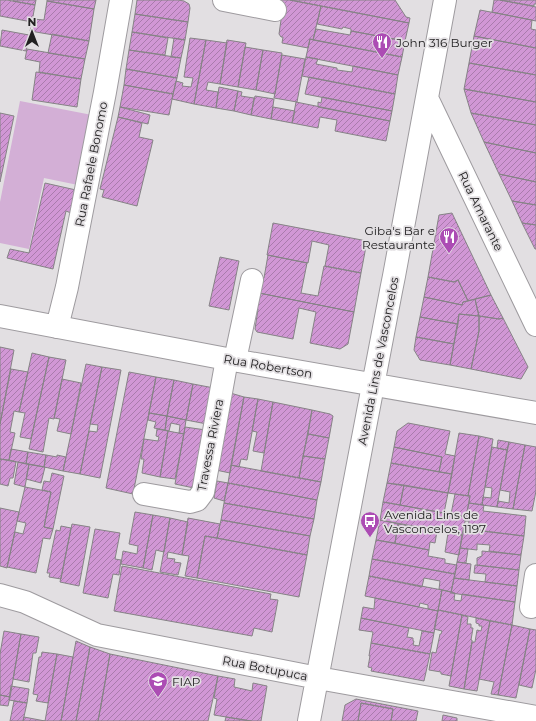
<svg xmlns="http://www.w3.org/2000/svg" width="536" height="721" font-family="Montserrat,sans-serif">
<defs>
<pattern id="building-hatch" width="6" height="6" patternUnits="userSpaceOnUse"><rect width="6" height="6" fill="#d197d5"/><path d="M-1 1l2-2M0 6l6-6M5 7l2-2" fill="none" stroke="#a97bac"/></pattern>
</defs>
<rect width="100%" height="100%" fill="#e2dfe2"/>
<path fill="#d3afd6" d="M20,101L92,115L78,185L44,178L29,249L0,243V202Z"/>
<path fill="url(#building-hatch)" stroke="#868386" d="M0,0H7L35,5L32,22L0,16Z
M13,0H36L35,5L13,1Z
M47,0H96L94,9L47,1Z
M137,0H178L184,1L189,4L190,8L188,22L135,14Z
M270,0H290L321,6L313,40L310,39L308,48L282,43L283,37H281L279,34L283,6Z
M290,0H395L406,17L410,18L409,23Z
M494,0H500L536,7V21L492,12Z
M500,0H536V4H534V6Z
M47,1L94,9L89,41L30,31L33,19L44,20Z
M321,6L409,23L405,41L351,31V29L343,27L342,29L317,24Z
M480,10L532,20L531,29L536,30V48L474,36Z
M135,14L188,22L185,40L132,32Z
M316,29L350,35L351,31L405,41L402,57L313,40Z
M2,30L29,35L26,51L0,46Z
M132,32L168,38L165,55L129,50Z
M52,34L89,41L85,59L48,53Z
M474,36L536,48V75L469,63Z
M174,38L185,40L181,58L171,57Z
M190,38L206,40L194,104L172,99L176,81L183,83L182,86L191,87L193,78L184,77Z
M310,39L402,57L398,75L306,57Z
M206,40L227,43L220,84L208,82L206,90L218,92L216,108L194,104Z
M227,40L246,43L238,87L220,84Z
M245,47L263,50L256,90L238,87Z
M27,49L85,59L81,79L39,72L40,62L25,59Z
M129,50L181,58L177,78L126,69Z
M263,50L282,53L275,94L256,90Z
M282,55L305,59L297,102L274,98Z
M306,57L318,59L316,64L337,68V70L352,72L353,66L398,75L395,94L302,76Z
M469,63L536,75V102L464,89Z
M126,69L177,78L173,94L124,85Z
M36,72L81,79L77,107L32,100Z
M309,77L395,94L392,111L305,94Z
M124,85L173,94L169,115L120,107Z
M219,87L238,91L234,111L216,108Z
M464,89L536,102V125L471,113Z
M238,91L242,92L241,96L254,98L251,115L234,111Z
M255,96L274,99L271,119L251,115Z
M322,97L392,111L390,121L318,107V102L321,103Z
M296,102L390,121L386,141L335,131L337,120L320,117L318,128L292,123Z
M120,107L150,115L148,124L118,117Z
M273,107L295,111L292,123L271,119Z
M0,113L14,116L0,182Z
M471,113L536,125V153L484,142Z
M118,117L142,123L139,137L153,140L137,206L102,197L104,190L100,189Z
M484,142L536,153V182L499,174Z
M499,174L536,182V205L512,201Z
M45,183L76,190L71,213L66,211L53,269L7,258L10,249L29,253Z
M512,201L536,205V225L522,223Z
M452,213L491,295L468,301L458,280L454,282L428,277L439,215Z
M273,223L367,241L361,273L325,266L329,245L312,241L308,263L267,255Z
M522,223L536,225V249H535Z
M268,255L307,263L301,293L318,296L324,266L361,273L354,312L259,293L262,278H264Z
M220,257L239,261L229,310L209,306Z
M428,277L454,282L458,280L468,301L463,302L462,305L424,297Z
M259,293L354,312L348,344L340,349L310,343L316,312L299,308L293,339L257,332L255,329L258,309L256,308Z
M491,295L503,318L499,319L479,316L475,299Z
M424,297L462,305L463,302L475,299L479,316L459,314L458,324L420,317Z
M459,314L479,316V331L471,369L450,365Z
M479,316L499,319L503,318L528,367L521,379L471,369L479,331Z
M420,317L458,324L454,344L416,337Z
M416,337L454,344L450,365L420,360L414,350Z
M0,347L14,350L0,424Z
M32,353L49,357L31,439L20,437L25,413L19,412Z
M49,357L66,360L54,419L49,418L43,452L29,449Z
M86,364L102,367L80,474L63,471Z
M102,367L121,370L100,478L80,474L89,431L97,432L98,425L90,424Z
M11,369L28,372L19,412L14,411L10,432L15,433L9,460L0,459V424Z
M129,372L156,377L133,494L106,488Z
M156,377L174,380L167,416L149,413Z
M62,379L81,383L71,434L57,431L60,419L54,418Z
M174,380L193,384L186,420L167,416Z
M193,384L214,388L207,424L186,420Z
M227,392L244,397L230,473L211,469L221,438H224L225,432L219,431Z
M244,397L258,399L247,460L241,459L239,467L231,465Z
M258,399L273,402L264,453L253,451L257,432L252,431Z
M273,402L312,410L299,478L261,471Z
M312,410L330,414L333,416L329,438L308,434Z
M149,413L167,416L165,430L154,428L156,422L148,420Z
M167,416L186,420L184,434L179,433L180,425L171,423L169,431L165,430Z
M408,423L450,431L445,454L455,456L452,474L439,472L442,457L394,447L397,431Z
M185,427L206,430L194,488L175,484Z
M157,429L168,431L160,477L142,473L144,459H141L144,439L158,441L159,437L156,436Z
M168,431L184,434L175,479L160,477Z
M459,433L479,436L468,496L448,493Z
M308,434L329,438L325,459L303,456Z
M479,436L493,439L482,505L469,503L470,496H468Z
M498,440L509,442L507,450L497,448Z
M509,442L525,445L513,509L497,507L498,501L509,503L510,492L500,490Z
M525,445L536,447V491L532,511L513,509Z
M394,447L442,457L439,472L391,463Z
M492,447L507,450L497,507L482,505L483,497L491,498L492,488L485,487Z
M11,449L28,452L26,464L9,460Z
M28,452L46,455L44,467L26,464Z
M46,455L57,457V455L66,457L63,471L44,467Z
M303,456L325,459L321,482L299,478Z
M0,459L16,462L13,478H10L8,486L0,484Z
M18,462L29,464L25,487L14,484Z
M391,463L452,474L448,493L387,483Z
M29,464L45,467L41,483L26,479Z
M231,465L321,482L317,500L228,483Z
M52,473L64,476L53,529L44,527L51,492L42,490L44,481L50,482Z
M217,481L228,483L224,501L214,498Z
M228,483L317,500L314,519L224,503Z
M387,483L404,485L400,505L383,502Z
M404,485L448,493L444,513L400,505Z
M25,487L51,492L44,527L53,529L50,539L43,538L36,573L7,567L15,532L23,534L26,523L17,521Z
M455,494L470,496L466,517L451,514Z
M383,502L466,517L462,535L380,520Z
M224,503L314,519L310,536L221,520Z
M469,503L484,505L483,511L526,516L524,536L468,529L469,521H465Z
M0,508L19,512L7,568L0,566Z
M135,512L153,515L143,568L121,564L123,551L137,554L138,546L129,544Z
M153,515L170,518L164,552L156,550L152,570L143,568Z
M170,518L188,522L182,555L168,552L167,558L175,559L174,562L181,563L178,575L160,572Z
M188,518L220,524L217,538L205,536L197,578L185,576L189,556L182,555Z
M221,520L310,536L307,555L217,538Z
M380,520L398,524L395,543L376,540Z
M72,524L90,527L79,586L60,582Z
M398,524L437,531L435,543L430,542L429,550L395,543Z
M61,526L71,528L61,579L49,577L50,573H47L56,530L60,531Z
M95,529L120,533L115,559L121,560L119,575L113,574L108,598L83,593Z
M464,529L524,536L521,555L489,551L490,545L477,544V550L460,548Z
M448,533L462,535L459,555L445,552Z
M205,536L307,555L299,597L197,578Z
M376,540L429,550L428,556L445,559V563L457,565L455,574L372,559Z
M460,548L468,549L466,563L457,562Z
M482,551L521,555L519,570L477,565V558L482,556Z
M372,559L455,574L451,592L439,589L440,581L424,578L422,587L369,576Z
M457,562L471,564L469,580L454,578Z
M475,565L519,570L517,586L485,582L486,574L474,573Z
M122,566L271,594L270,599L278,600L272,632L254,628L252,636L114,611Z
M369,576L442,590L438,611L428,609V605L420,603L419,607L365,596Z
M454,578L517,586L515,602L451,593Z
M442,590L455,593L454,600L461,601L462,594L515,602L512,625L438,610Z
M375,598L438,611L434,633L361,618L363,607L374,609Z
M438,610L462,615L451,676L441,674V672L429,670L432,652L436,653L440,634H441L442,631L434,629Z
M462,615L468,617L467,624H471V628H473L471,640H472V642L464,689L449,686Z
M361,618L409,628L407,637L413,638V641H414L413,645L419,646L422,631L434,633L430,654L371,643L373,632L359,630Z
M476,618L490,621L477,691L464,689L472,642H475L477,630L481,631L482,626H479V624L476,623Z
M490,621L512,625L498,695L491,694L494,682L479,679Z
M512,625L530,629L516,698L498,695Z
M530,629L536,630V669L532,688L519,685Z
M4,631L21,634L10,697L0,695V654Z
M21,634L39,637L36,653H33L29,682L13,679Z
M76,641L90,647L76,721H61Z
M371,643L430,654L424,681L371,671L372,668L368,667L370,656H369Z
M90,647L110,654L101,706L98,721H76Z
M42,652L57,654L48,703L36,701L38,695L33,694L39,657H41Z
M57,654L73,657L61,721H45Z
M110,654L218,676L208,721H98Z
M218,676L235,679L234,687L252,691L253,683L267,686L261,721H251L214,715L217,699L214,698Z
M11,686L29,689L27,703L9,700Z
M0,695L10,697L8,706L0,705Z
M356,699L418,711L416,721H391L393,709L361,703L358,721H342L345,705Z
M14,701L27,703L23,721H10Z
M361,703L393,709L391,721H358Z
M443,715L457,718V721H442Z
M24,717L45,721H23Z
M226,717L251,721H225Z"/>
<g fill="none" stroke-linecap="round" stroke-linejoin="round">
<defs>
<path id="minor" d="M224,0L275,10
M427,98L536,325
M0,316L227,359L536,413
M57,327L67,287L105,92L121,0
M235,360L252,280
M144,494L190,502L197,500L203,492L227,359
M0,595L25,602L97,635L318,678L536,717
M531,607L536,575
M309,721L391,291L394,276L445,0"/>
</defs>
<use href="#minor" stroke="#9e9b9f" stroke-width="24"/>
<use href="#minor" stroke="#fff" stroke-width="22"/>
</g>
<defs>
<symbol id="restaurant-pin" viewBox="-11 -11 22 30"><path d="M0 17L-7.5 6A9.5 9.5 0 1 1 7.5 6Z" fill="#ac4cb4" stroke="#e2dfe2"/><path d="M-5-6h1v4h1v-4h1v4h1v-4h1v5L-1.5 .5V6h-2V.5L-5-1ZM5-6V6H3V1.5H1.5Q1.5-4 5-6Z" fill="#fff"/></symbol>
<symbol id="bus-pin" viewBox="-11 -11 22 30"><path d="M0 17L-7.5 6A9.5 9.5 0 1 1 7.5 6Z" fill="#ac4cb4" stroke="#e2dfe2"/><path d="M-5-6H5V4H4V6H2V4H-2V6H-4V4H-5ZM-3.5-4V0h7V-4ZM-3.5 1.2v1.5H-2V1.2ZM2 1.2v1.5H3.5V1.2Z" fill="#fff"/></symbol>
<symbol id="university-pin" viewBox="-11 -11 22 30"><path d="M0 17L-7.5 6A9.5 9.5 0 1 1 7.5 6Z" fill="#ac4cb4" stroke="#e2dfe2"/><path d="M0-5L7-2L0 1L-7-2ZM-4 1L0 2.5L4 1V4Q0 6-4 4Z" fill="#fff"/></symbol>
</defs>
<g fill-rule="evenodd">
<use href="#restaurant-pin" x="371" y="31" width="22" height="30"/>
<use href="#restaurant-pin" x="438" y="226" width="22" height="30"/>
<use href="#bus-pin" x="359" y="510" width="22" height="30"/>
<use href="#university-pin" x="147" y="670" width="22" height="30"/>
</g>
<g text-anchor="middle" dominant-baseline="central" stroke-width="3.5" stroke-linejoin="round" paint-order="stroke">
<g font-size="12" fill="#222122" stroke="#e2dfe2" text-anchor="start">
<text x="396" y="42">John 316 Burger</text>
<text x="435" y="230" text-anchor="end">Giba's Bar e<tspan x="435" dy="14">Restaurante</tspan></text>
<text x="384" y="514">Avenida Lins de<tspan x="384" dy="14">Vasconcelos, 1197</tspan></text>
<text x="172" y="681">FIAP</text>
</g>
<g font-size="12" fill="#222122" stroke="#e2dfe2">
<text transform="translate(91 164) rotate(-79)">Rua Rafaele Bonomo</text>
<text transform="translate(481 211) rotate(64)">Rua Amarante</text>
<text transform="translate(378 361) rotate(-79)">Avenida Lins de Vasconcelos</text>
<text transform="translate(268 366) rotate(10)">Rua Robertson</text>
<text transform="translate(210 445) rotate(-79)">Travessa Riviera</text>
<text transform="translate(265 668) rotate(11)">Rua Botupuca</text>
</g>
</g>
<g transform="translate(32 32)" stroke="#e2dfe2" stroke-width="3" paint-order="stroke">
<path d="M0-3L7 15L0 10L-7 15Z" fill="#222122"/>
<text y="-6" font-size="11" font-weight="bold" text-anchor="middle" fill="#222122">N</text>
</g>
</svg>
